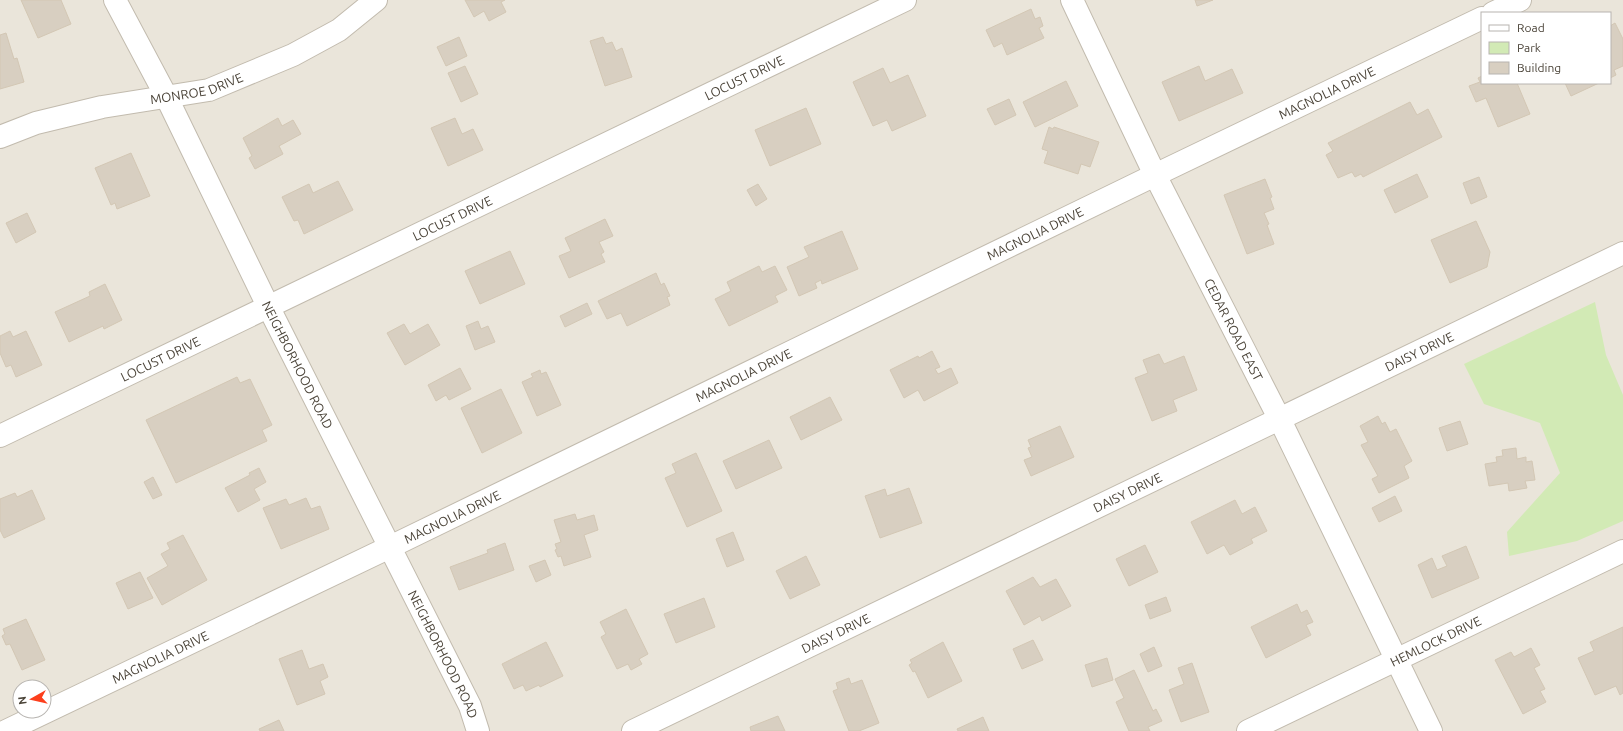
<svg xmlns="http://www.w3.org/2000/svg" width="1623" height="731" font-family="Ubuntu,sans-serif">
<rect width="100%" height="100%" fill="#f6f3ec"/>
<path fill="#eae5da" fill-rule="evenodd" d="M0,0H1623V731H0ZM1482,13H1610V83H1482ZM20,687H44V711H20Z"/>
<path fill="#d2eab5" d="M1595,302L1606,355L1623,395V521L1577,541L1509,556L1507,532L1560,473L1540,423L1484,404L1464,364Z"/>
<path fill="#d8cfc1" stroke="#d3c7b4" d="M21,0H61L71,24L38,38Z
M465,0H505L501,2L506,12L489,21L484,11L474,17Z
M1195,0H1213L1197,6Z
M1031,9L1035,19L1040,17L1043,26L1039,28L1044,38L1007,55L1002,43L994,47L986,30Z
M1615,23L1623,39V66L1614,70L1616,75L1610,78V26Z
M6,33L14,59L17,58L24,82L0,89V35Z
M459,37L467,56L446,66L437,47Z
M603,37L606,44L612,42L616,51L622,48L632,77L605,86L590,41Z
M465,66L478,94L461,102L448,73Z
M1199,66L1205,81L1232,69L1243,93L1179,121L1162,82Z
M883,68L890,83L908,75L926,116L892,131L887,120L873,126L853,82Z
M1482,76V83H1517L1530,114L1498,127L1486,98L1476,102L1469,86L1480,82L1478,78Z
M1066,81L1078,106L1035,127L1023,102Z
M1565,83H1599L1571,96Z
M1009,99L1016,115L995,125L987,109Z
M1410,102L1417,115L1428,109L1442,137L1363,177L1361,174L1355,177L1352,172L1338,178L1326,155L1333,151L1328,143Z
M806,108L821,144L770,166L755,130Z
M278,118L282,126L293,120L301,134L279,146L283,154L255,169L249,158L252,156L243,138Z
M455,118L462,134L473,129L483,150L448,166L431,128Z
M1049,127L1053,129L1054,127L1099,142L1090,167L1081,164L1078,174L1044,163L1048,151L1042,149Z
M131,153L150,196L117,209L115,203L111,205L95,168Z
M1417,174L1428,197L1395,213L1384,190Z
M1479,177L1487,197L1471,204L1463,183Z
M1265,179L1272,197L1270,198L1274,209L1264,213L1269,224L1267,225L1274,244L1247,254L1224,195Z
M338,181L353,210L304,234L298,220L294,221L282,197L309,184L313,193Z
M758,184L767,199L756,206L747,190Z
M27,213L36,232L16,243L6,223Z
M605,219L613,236L599,242L604,252L601,254L605,262L569,278L559,256L571,251L565,238Z
M1476,221L1490,252L1487,267L1450,283L1431,240Z
M842,231L858,269L822,284L821,280L815,283L817,288L799,296L787,267L809,257L804,247Z
M510,251L525,284L480,304L465,271Z
M759,266L762,272L775,266L787,290L775,296L778,302L729,326L715,299L731,291L727,282Z
M656,273L661,285L664,283L670,296L667,297L670,305L627,326L621,313L607,319L598,301Z
M105,284L122,320L104,329L103,326L69,342L55,312L90,296L89,292Z
M587,303L592,314L565,327L560,316Z
M478,321L481,329L488,326L495,342L475,350L466,326Z
M404,324L410,334L428,324L440,345L405,365L387,333Z
M10,331L13,337L26,331L42,365L16,377L11,365L6,367L0,353V336Z
M932,351L940,367L935,369L938,374L951,368L958,383L924,401L918,390L904,398L890,370L918,356L919,358Z
M1159,354L1164,364L1184,356L1197,390L1173,400L1177,411L1152,421L1135,378L1148,373L1143,360Z
M460,368L471,389L449,400L446,395L436,401L428,385Z
M540,370L541,374L546,372L561,405L537,416L522,382L533,377L531,374Z
M237,377L240,383L250,379L272,425L262,430L267,441L176,483L146,420Z
M501,389L522,433L482,453L461,408Z
M830,397L842,420L801,440L790,417Z
M1378,416L1382,424L1385,422L1390,432L1396,429L1412,461L1404,466L1409,478L1379,493L1372,479L1378,476L1361,445L1368,442L1360,426Z
M1460,421L1468,444L1447,451L1439,428Z
M1060,426L1074,457L1031,476L1024,460L1032,457L1028,448L1031,447L1028,440Z
M769,440L782,468L736,489L723,461Z
M1516,448L1517,459L1526,457V462L1532,461L1535,480L1525,481L1527,488L1509,491L1508,483L1489,486L1485,464L1497,462L1496,457L1503,456L1502,450Z
M696,453L722,511L687,527L665,478L676,473L672,464Z
M259,468L266,482L254,489L260,500L238,512L225,488L250,475L249,473Z
M153,477L162,495L153,499L144,482Z
M909,488L922,523L880,538L865,496L885,489L887,496Z
M32,490L45,519L4,538L0,530V499L15,493L17,497Z
M1395,496L1402,511L1379,522L1372,508Z
M306,498L311,509L320,506L329,529L281,549L263,508L286,499L289,505Z
M1235,500L1242,514L1255,507L1267,531L1251,539L1253,543L1230,555L1224,545L1207,554L1191,522Z
M575,514L577,520L594,515L598,530L584,535L591,557L564,566L561,556L558,557L555,550L557,549L555,544L561,542L554,520Z
M733,532L744,560L727,567L716,539Z
M183,535L207,580L162,605L147,578L168,566L161,554L170,549L167,543Z
M505,543L514,570L459,590L450,567L488,553L487,550Z
M1145,545L1158,572L1129,586L1116,559Z
M1466,546L1479,578L1432,598L1418,565L1432,558L1437,570L1447,566L1442,556Z
M806,556L820,585L790,599L776,571Z
M545,560L551,575L536,582L529,566Z
M140,572L153,598L128,609L116,583Z
M1033,577L1040,587L1056,579L1071,606L1042,621L1040,616L1024,625L1006,591Z
M1166,597L1171,611L1150,619L1145,605Z
M704,598L715,627L676,643L664,614Z
M1297,604L1301,613L1307,610L1313,622L1306,625L1311,635L1266,658L1251,627Z
M626,609L648,654L639,659L642,664L631,670L628,664L617,669L601,637L606,634L600,622Z
M26,619L45,660L22,670L10,644L6,645L2,636L5,634L3,629Z
M1623,627V693L1620,695L1616,686L1595,695L1578,658L1594,651L1590,642Z
M1033,640L1043,660L1022,669L1013,649Z
M546,642L563,676L540,687L539,685L526,691L523,685L514,689L502,664Z
M943,642L962,681L928,698L915,671L913,672L909,665L912,663L910,660Z
M1154,647L1162,666L1148,672L1140,654Z
M1531,648L1540,665L1534,668L1545,689L1540,691L1546,702L1523,714L1495,660L1511,652L1514,657Z
M302,650L309,669L323,664L328,677L320,681L325,694L297,705L279,659Z
M1107,658L1113,680L1092,687L1085,665Z
M1192,663L1209,712L1181,722L1169,690L1184,684L1178,668Z
M1134,670L1153,711L1156,709L1162,721L1148,727L1150,731H1129L1116,702L1124,698L1115,679Z
M849,678L851,684L862,680L879,723L859,731H849L833,691L838,689L836,683Z
M778,716L785,731H751L750,727Z
M983,717L989,731H958L957,729Z
M279,720L284,731H260L259,729Z"/>
<g fill="none" stroke-linecap="round" stroke-linejoin="round">
<defs>
<g id="minor">
<path id="s1" d="M115,0L166,96L268,306L470,706L478,731"/>
<path id="s2" d="M1072,0L1155,175L1280,420L1431,731"/>
<path d="M1493,13L1520,0"/>
<path id="s3" d="M0,137L36,123L102,107L209,90L293,55L339,30L376,0"/>
<path id="s4" d="M0,436L905,0"/>
<path id="s5" d="M6,731L390,547L1155,175L1482,18"/>
<path id="s6" d="M633,731L1623,253"/>
<path id="s7" d="M1248,731L1623,551"/>
</g>
</defs>
<use href="#minor" stroke="#c2bbae" stroke-width="24"/>
<use href="#minor" stroke="#fff" stroke-width="22"/>
</g>
<g text-anchor="middle" dominant-baseline="central" stroke-width="3" stroke-linejoin="round" paint-order="stroke">
<g font-size="13" fill="#4b4439" stroke="#fff">
<text stroke="none"><textPath href="#s4" startOffset="826">LOCUST DRIVE</textPath></text>
<text stroke="none"><textPath href="#s3" startOffset="203">MONROE DRIVE</textPath></text>
<text stroke="none"><textPath href="#s5" startOffset="1467">MAGNOLIA DRIVE</textPath></text>
<text stroke="none"><textPath href="#s4" startOffset="502">LOCUST DRIVE</textPath></text>
<text stroke="none"><textPath href="#s5" startOffset="1143">MAGNOLIA DRIVE</textPath></text>
<text stroke="none"><textPath href="#s2" startOffset="367">CEDAR ROAD EAST</textPath></text>
<text stroke="none"><textPath href="#s6" startOffset="873">DAISY DRIVE</textPath></text>
<text stroke="none"><textPath href="#s4" startOffset="178">LOCUST DRIVE</textPath></text>
<text stroke="none"><textPath href="#s1" startOffset="408">NEIGHBORHOOD ROAD</textPath></text>
<text stroke="none"><textPath href="#s5" startOffset="819">MAGNOLIA DRIVE</textPath></text>
<text stroke="none"><textPath href="#s6" startOffset="549">DAISY DRIVE</textPath></text>
<text stroke="none"><textPath href="#s5" startOffset="495">MAGNOLIA DRIVE</textPath></text>
<text stroke="none"><textPath href="#s6" startOffset="225">DAISY DRIVE</textPath></text>
<text stroke="none"><textPath href="#s7" startOffset="208">HEMLOCK DRIVE</textPath></text>
<text stroke="none"><textPath href="#s1" startOffset="732">NEIGHBORHOOD ROAD</textPath></text>
<text stroke="none"><textPath href="#s5" startOffset="171">MAGNOLIA DRIVE</textPath></text>
</g>
</g>
<rect x="1481" y="12" width="130" height="72" fill="#ffffff" stroke="#b7b4b0"/>
<rect x="1489" y="25" width="20" height="6" fill="#ffffff" stroke="#b7b4b0"/>
<text x="1517" y="32" font-size="12" fill="#4b4439">Road</text>
<rect x="1489" y="42" width="20" height="12" fill="#d2eab5" stroke="#b7b4b0"/>
<text x="1517" y="52" font-size="12" fill="#4b4439">Park</text>
<rect x="1489" y="62" width="20" height="12" fill="#d8cfc1" stroke="#b7b4b0"/>
<text x="1517" y="72" font-size="12" fill="#4b4439">Building</text>
<g transform="translate(32 699) rotate(262)"><circle r="19" fill="#ffffff" stroke="#b7b4b0"/>
<path d="M0-3L7 15L0 10L-7 15Z" fill="#fc3f1d"/>
<text y="-6" font-size="11" font-weight="bold" text-anchor="middle" fill="#4b4439">N</text>
</g>
</svg>
